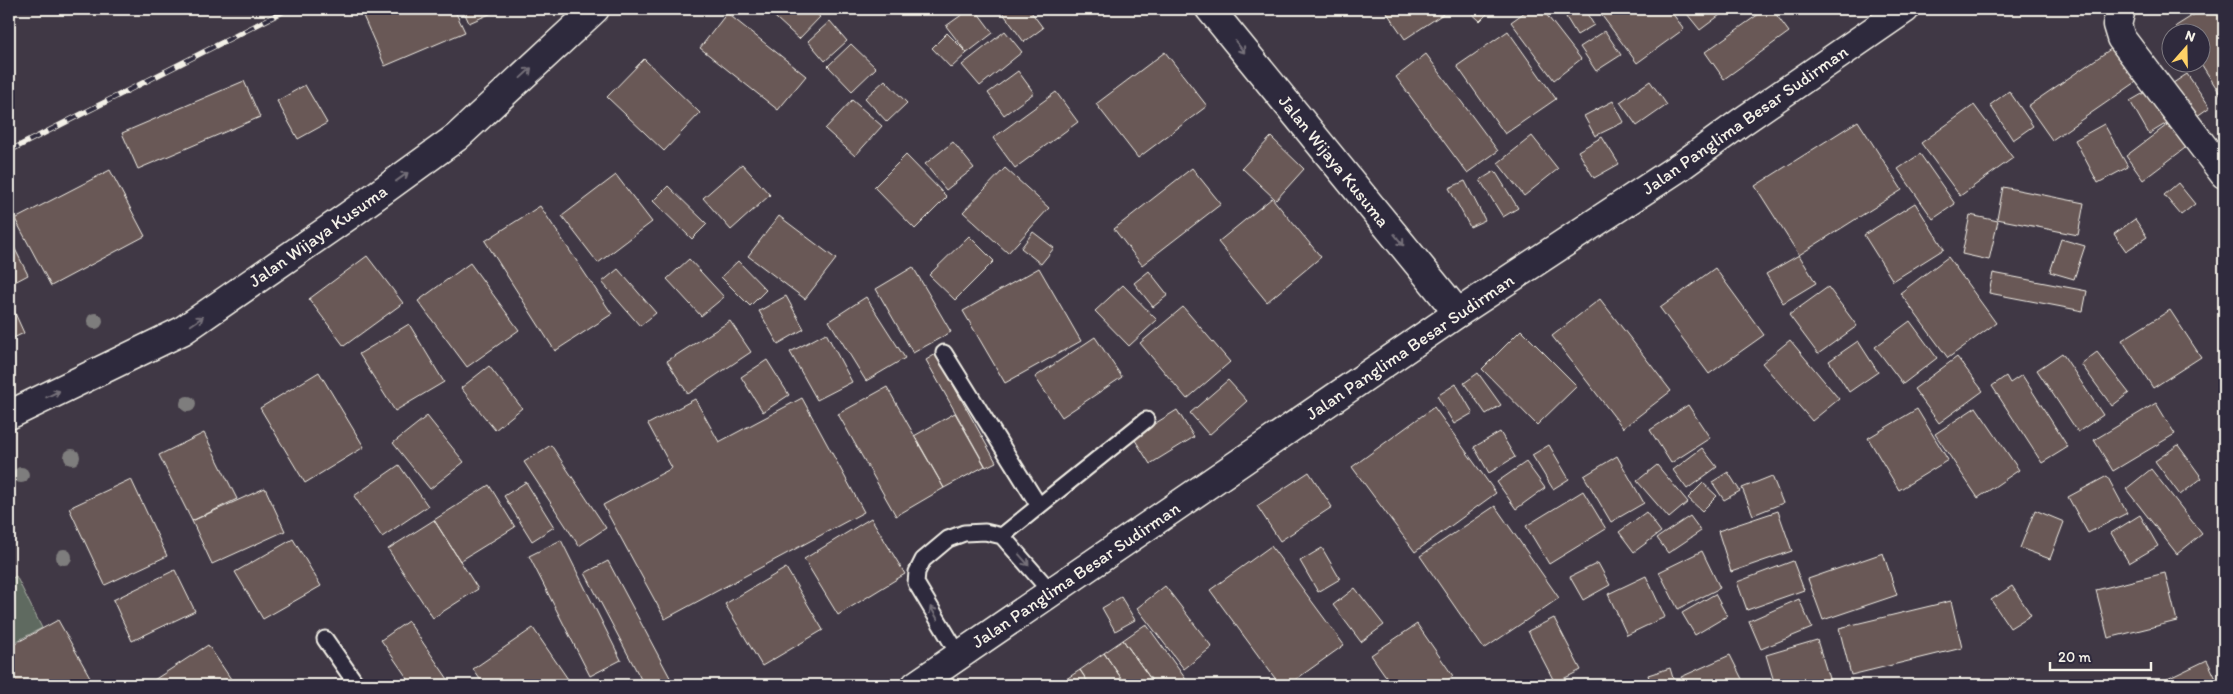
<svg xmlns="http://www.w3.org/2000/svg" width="2233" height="694" font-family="Itim,sans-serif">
<rect width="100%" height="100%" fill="#403845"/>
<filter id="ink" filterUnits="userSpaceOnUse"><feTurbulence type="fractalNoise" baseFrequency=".02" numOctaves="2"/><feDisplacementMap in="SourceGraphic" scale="10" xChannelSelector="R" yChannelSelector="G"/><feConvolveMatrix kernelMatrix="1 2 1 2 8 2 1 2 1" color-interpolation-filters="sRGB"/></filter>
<g filter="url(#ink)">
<path fill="#5e6b61" stroke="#a9aea4" d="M16,576L42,628L9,645V580Z"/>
<path fill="#695857" stroke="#f4f1e8" d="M360,9H454L465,32L385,66Z
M463,9H501L469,23Z
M766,9H811L820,17L799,39Z
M970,9H975L993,33L967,53L946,26Z
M1000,9H1029L1043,28L1024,42Z
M1387,9H1439L1443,14L1405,39L1385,10Z
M1467,9H1492L1480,21Z
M1529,9H1542L1581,59L1554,80L1511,22Z
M1579,9H1584L1594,25L1577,35L1566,17Z
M1597,9H1669L1684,29L1637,63Z
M1683,9H1728L1700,30Z
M1766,9H1772L1789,32L1724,79L1705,52Z
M2203,9H2224V100L2200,62V32H2181L2176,26Z
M727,13L806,76L778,110L700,48Z
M830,21L847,41L825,61L808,41Z
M1005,31L1022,52L980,86L962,65Z
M1508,31L1556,99L1505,134L1457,66Z
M1605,31L1621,55L1596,71L1580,47Z
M947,33L967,53L951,68L932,48Z
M851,44L876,68L852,91L828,66Z
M2118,44L2142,78L2052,140L2028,106Z
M1165,52L1207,106L1138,158L1096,104Z
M1426,54L1498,151L1467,173L1396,77Z
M644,59L700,113L664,151L607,97Z
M1018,71L1034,93L1004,115L988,93Z
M2187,74L2210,107L2190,121L2167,87Z
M885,80L907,103L887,122L865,98Z
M244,81L260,117L138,169L122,133Z
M1650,81L1667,105L1637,126L1620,102Z
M305,85L327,123L298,139L277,101Z
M2156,86L2175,118L2149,134L2130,101Z
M2009,91L2033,126L2013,140L1990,105Z
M1056,92L1078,122L1015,168L993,138Z
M852,100L882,126L855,156L825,129Z
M1613,101L1624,122L1595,136L1584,116Z
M1974,105L2013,158L1960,196L1921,143Z
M2175,119L2193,142L2143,180L2126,156Z
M1858,121L1902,190L1799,255L1755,186Z
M2104,124L2128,167L2098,183L2075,140Z
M1532,136L1558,169L1524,196L1498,163Z
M1271,137L1304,169L1276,200L1242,168Z
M1602,137L1619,164L1594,178L1578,151Z
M953,142L974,168L946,190L925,164Z
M1920,154L1955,204L1933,219L1898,169Z
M906,155L947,197L915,229L874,187Z
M742,164L770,195L731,230L703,198Z
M1005,168L1049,208L1008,253L963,212Z
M1192,168L1221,204L1142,265L1114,229Z
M110,170L145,236L51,286L15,219Z
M1495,171L1518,208L1503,217L1480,180Z
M616,175L652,222L598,263L562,216Z
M1465,181L1485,220L1470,227L1449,188Z
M2178,183L2195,204L2181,215L2164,195Z
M668,186L707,224L692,239L653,201Z
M2003,187L2084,203L2078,235L1997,219Z
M1272,198L1321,257L1267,302L1218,242Z
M1915,203L1944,249L1893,281L1864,235Z
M540,206L612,314L555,351L485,241Z
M1970,215L1998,221L1989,260L1962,254Z
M779,216L836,259L805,299L748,256Z
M2135,219L2147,237L2126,251L2114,234Z
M2224,225V239L2218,230Z
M1033,232L1054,248L1041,264L1021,248Z
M969,236L994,261L955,300L929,275Z
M9,237L28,275L9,285Z
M2061,239L2085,246L2074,279L2050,272Z
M1799,255L1816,283L1783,303L1766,274Z
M367,256L403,303L344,346L309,299Z
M1948,257L1996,323L1948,358L1900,293Z
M689,259L724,297L701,316L667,279Z
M738,261L766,290L750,306L721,277Z
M470,263L519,330L467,367L418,301Z
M913,267L951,332L913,353L876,289Z
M1039,268L1081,341L1005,383L963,311Z
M1715,268L1764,335L1709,374L1660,308Z
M618,269L656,313L640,326L602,282Z
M1149,271L1168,295L1153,307L1134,283Z
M1993,273L2087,291L2083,311L1989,293Z
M1123,285L1157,320L1129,346L1095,311Z
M1828,287L1857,326L1818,354L1789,315Z
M786,296L804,329L778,344L759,311Z
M866,297L905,358L866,381L829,321Z
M1600,299L1671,391L1623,428L1552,336Z
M9,300L24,333L9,340Z
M1183,307L1230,362L1187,399L1140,343Z
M2170,310L2201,357L2153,388L2122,340Z
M730,321L751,352L688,394L667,361Z
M1910,321L1937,358L1903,384L1875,347Z
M409,324L444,382L395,411L359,354Z
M1521,330L1577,386L1537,425L1482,369Z
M826,333L852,382L817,400L790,352Z
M1095,337L1122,377L1062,417L1035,377Z
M1790,340L1839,399L1812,421L1762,363Z
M1858,341L1878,372L1849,392L1829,361Z
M2097,352L2129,393L2112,406L2081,364Z
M2062,353L2103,415L2078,432L2037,370Z
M936,354L996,462L986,467L926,360Z
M1957,357L1983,391L1939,423L1914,389Z
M767,360L789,395L763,412L741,377Z
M489,366L522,408L495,430L461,388Z
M319,372L364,447L305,483L260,408Z
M1478,373L1501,405L1486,414L1464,383Z
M2022,375L2068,447L2042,463L1992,386L2006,376L2010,383Z
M1228,380L1247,401L1209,435L1190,413Z
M1456,384L1473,413L1454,424L1437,396Z
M887,387L944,488L896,516L838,414Z
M802,398L864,512L665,619L603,505L672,468L648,424L695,399L719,442Z
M2156,403L2175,434L2113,471L2094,440Z
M1688,405L1710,438L1671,463L1650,430Z
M1434,407L1496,493L1415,552L1352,467Z
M1976,407L2019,470L1978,498L1935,434Z
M1917,409L1948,460L1899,490L1868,438Z
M1177,410L1194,437L1150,464L1133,437Z
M955,413L985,466L944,488L914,436Z
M427,416L464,462L430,489L393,443Z
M1500,432L1515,457L1489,473L1474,447Z
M204,433L237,499L192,521L159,455Z
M551,445L606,528L579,546L524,462Z
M1549,445L1569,479L1553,489L1532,455Z
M2178,445L2202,478L2180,495L2155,461Z
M1702,448L1717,467L1687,489L1673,470Z
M1617,456L1644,503L1611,522L1584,476Z
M1526,462L1545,488L1516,509L1497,482Z
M399,465L428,506L382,537L354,496Z
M1657,465L1688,502L1669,518L1637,481Z
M2151,469L2202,534L2177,554L2126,489Z
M1309,472L1332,507L1280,541L1257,506Z
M1728,472L1740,491L1724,500L1712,482Z
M1772,476L1783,503L1753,515L1742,488Z
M2107,476L2127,513L2088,533L2068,497Z
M131,479L167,556L105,585L69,508Z
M526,482L554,527L532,541L504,496Z
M1703,483L1717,496L1702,511L1688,498Z
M489,485L515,527L460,561L434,520Z
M265,488L285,531L212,564L192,521Z
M1583,491L1606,529L1549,564L1526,526Z
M1495,506L1559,598L1484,649L1420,556Z
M2035,510L2064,522L2050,559L2020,548Z
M1778,511L1792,551L1731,572L1718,531Z
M1646,512L1661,532L1634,552L1619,532Z
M2140,515L2158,546L2129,563L2111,533Z
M1690,516L1701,531L1668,553L1657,538Z
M871,518L905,574L838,615L804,559Z
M434,520L478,589L433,618L388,549Z
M293,539L321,586L263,619L235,572Z
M561,540L621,660L590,676L529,556Z
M1271,546L1344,645L1288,685H1280L1210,590Z
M1322,548L1340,579L1318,592L1300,561Z
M1702,551L1720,588L1678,609L1659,572Z
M1883,553L1897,595L1823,620L1808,579Z
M608,561L674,685H644L585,573Z
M1793,561L1804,590L1747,610L1737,582Z
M1598,563L1610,585L1583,600L1570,577Z
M786,568L823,630L762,666L725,604Z
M175,570L195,611L132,641L113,600Z
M2165,573L2177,621L2108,638L2096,590Z
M1646,576L1665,617L1627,635L1608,594Z
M1165,586L1212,647L1184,669L1137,608Z
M2012,586L2031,615L2010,628L1991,600Z
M1355,588L1384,625L1361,642L1333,605Z
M1715,594L1727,616L1695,635L1682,613Z
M1121,597L1135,620L1115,631L1102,608Z
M1799,599L1812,628L1761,649L1749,621Z
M1951,601L1962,648L1851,675L1839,628Z
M1554,618L1581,670L1555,683L1528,631Z
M58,620L90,677L74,685H9V647Z
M408,621L452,685H412L381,640Z
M1146,624L1190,685H1155L1123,640Z
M1417,624L1453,676L1441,685H1392L1371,655Z
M533,628L572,685H484L473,669Z
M1123,640L1155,685H1126L1104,653Z
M1817,640L1831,685H1775L1766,655Z
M208,645L235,685H158L154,680Z
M1104,653L1126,685H1090L1080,670Z
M1730,655L1745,685H1685L1681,677Z
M2207,660L2219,685H2155Z
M1670,668L1675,685H1651L1648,675Z
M1080,670L1090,685H1062L1060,683Z"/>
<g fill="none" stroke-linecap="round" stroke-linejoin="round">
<defs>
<path id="service" d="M944,353L1039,506L1146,420
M1002,536L1039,506
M325,639L357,685
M959,655L916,583L917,572L923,560L948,539L964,533L985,532L1002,536L1051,592"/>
<path id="minor" d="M2121,9L2117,25L2121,38L2224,174"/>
<path id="tertiary" d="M1210,9L1458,313
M9,415L182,331L348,216L457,137L595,9"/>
<path id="primary" d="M916,685L1458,313L1681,166L1740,123L1905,9"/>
</defs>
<use href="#service" stroke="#f4f1e8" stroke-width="19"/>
<use href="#minor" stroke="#f4f1e8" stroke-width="31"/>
<use href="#tertiary" stroke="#f4f1e8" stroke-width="31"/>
<use href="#primary" stroke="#f4f1e8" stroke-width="31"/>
<use href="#service" stroke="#2f2a3d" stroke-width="15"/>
<use href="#minor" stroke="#2f2a3d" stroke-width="28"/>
<use href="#tertiary" stroke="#2f2a3d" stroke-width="28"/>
<use href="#primary" stroke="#2f2a3d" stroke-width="28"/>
<defs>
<path id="rail" d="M9,151L288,9"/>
</defs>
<use href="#rail" stroke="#f4f1e8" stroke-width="5.5"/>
<use href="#rail" stroke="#2f2a3d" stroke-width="4" stroke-dasharray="11" stroke-linecap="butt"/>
</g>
<g fill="#7e7d7d">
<circle cx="95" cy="321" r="8"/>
<circle cx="188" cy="404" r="8"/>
<circle cx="72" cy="457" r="8"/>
<circle cx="21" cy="475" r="8"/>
<circle cx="64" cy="557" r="8"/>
</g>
<defs><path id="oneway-shaft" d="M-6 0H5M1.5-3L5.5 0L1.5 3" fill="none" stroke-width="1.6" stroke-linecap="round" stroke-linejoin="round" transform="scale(1.25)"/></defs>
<g stroke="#747079">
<use href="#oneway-shaft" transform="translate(1240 47) rotate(52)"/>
<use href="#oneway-shaft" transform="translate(526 73) rotate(-43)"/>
<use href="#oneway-shaft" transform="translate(402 177) rotate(-36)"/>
<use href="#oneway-shaft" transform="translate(1399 240) rotate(51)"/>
<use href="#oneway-shaft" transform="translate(197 321) rotate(-35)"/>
<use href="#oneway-shaft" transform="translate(53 394) rotate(-26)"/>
<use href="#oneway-shaft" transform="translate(1024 560) rotate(49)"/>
<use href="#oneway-shaft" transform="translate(934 613) rotate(-120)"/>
</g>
</g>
<g text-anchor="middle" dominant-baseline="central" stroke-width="4" stroke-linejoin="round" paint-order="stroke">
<g font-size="18" fill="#f4f1e8" stroke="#2f2a3d">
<text transform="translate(1745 120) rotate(-35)">Jalan Panglima Besar Sudirman</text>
<text transform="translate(1334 161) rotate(51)">Jalan Wijaya Kusuma</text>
<text transform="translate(318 236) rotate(-35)">Jalan Wijaya Kusuma</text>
<text transform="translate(1410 347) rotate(-34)">Jalan Panglima Besar Sudirman</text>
<text transform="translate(1076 575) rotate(-34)">Jalan Panglima Besar Sudirman</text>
</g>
</g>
<rect width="2233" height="694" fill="none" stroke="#2f2a3d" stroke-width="30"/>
<rect x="15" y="15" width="2203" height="664" fill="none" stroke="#f4f1e8" stroke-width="2" filter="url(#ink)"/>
<g transform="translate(2186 48) rotate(20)"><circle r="24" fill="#2f2a3d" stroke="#7e7a81"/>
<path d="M0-4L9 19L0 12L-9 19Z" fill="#ffd166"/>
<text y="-8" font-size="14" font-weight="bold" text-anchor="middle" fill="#f4f1e8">N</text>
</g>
<path d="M2050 662v8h101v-8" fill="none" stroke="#f4f1e8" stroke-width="2.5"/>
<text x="2058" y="662" font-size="15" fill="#f4f1e8" stroke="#2f2a3d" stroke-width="4" paint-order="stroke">20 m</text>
</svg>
